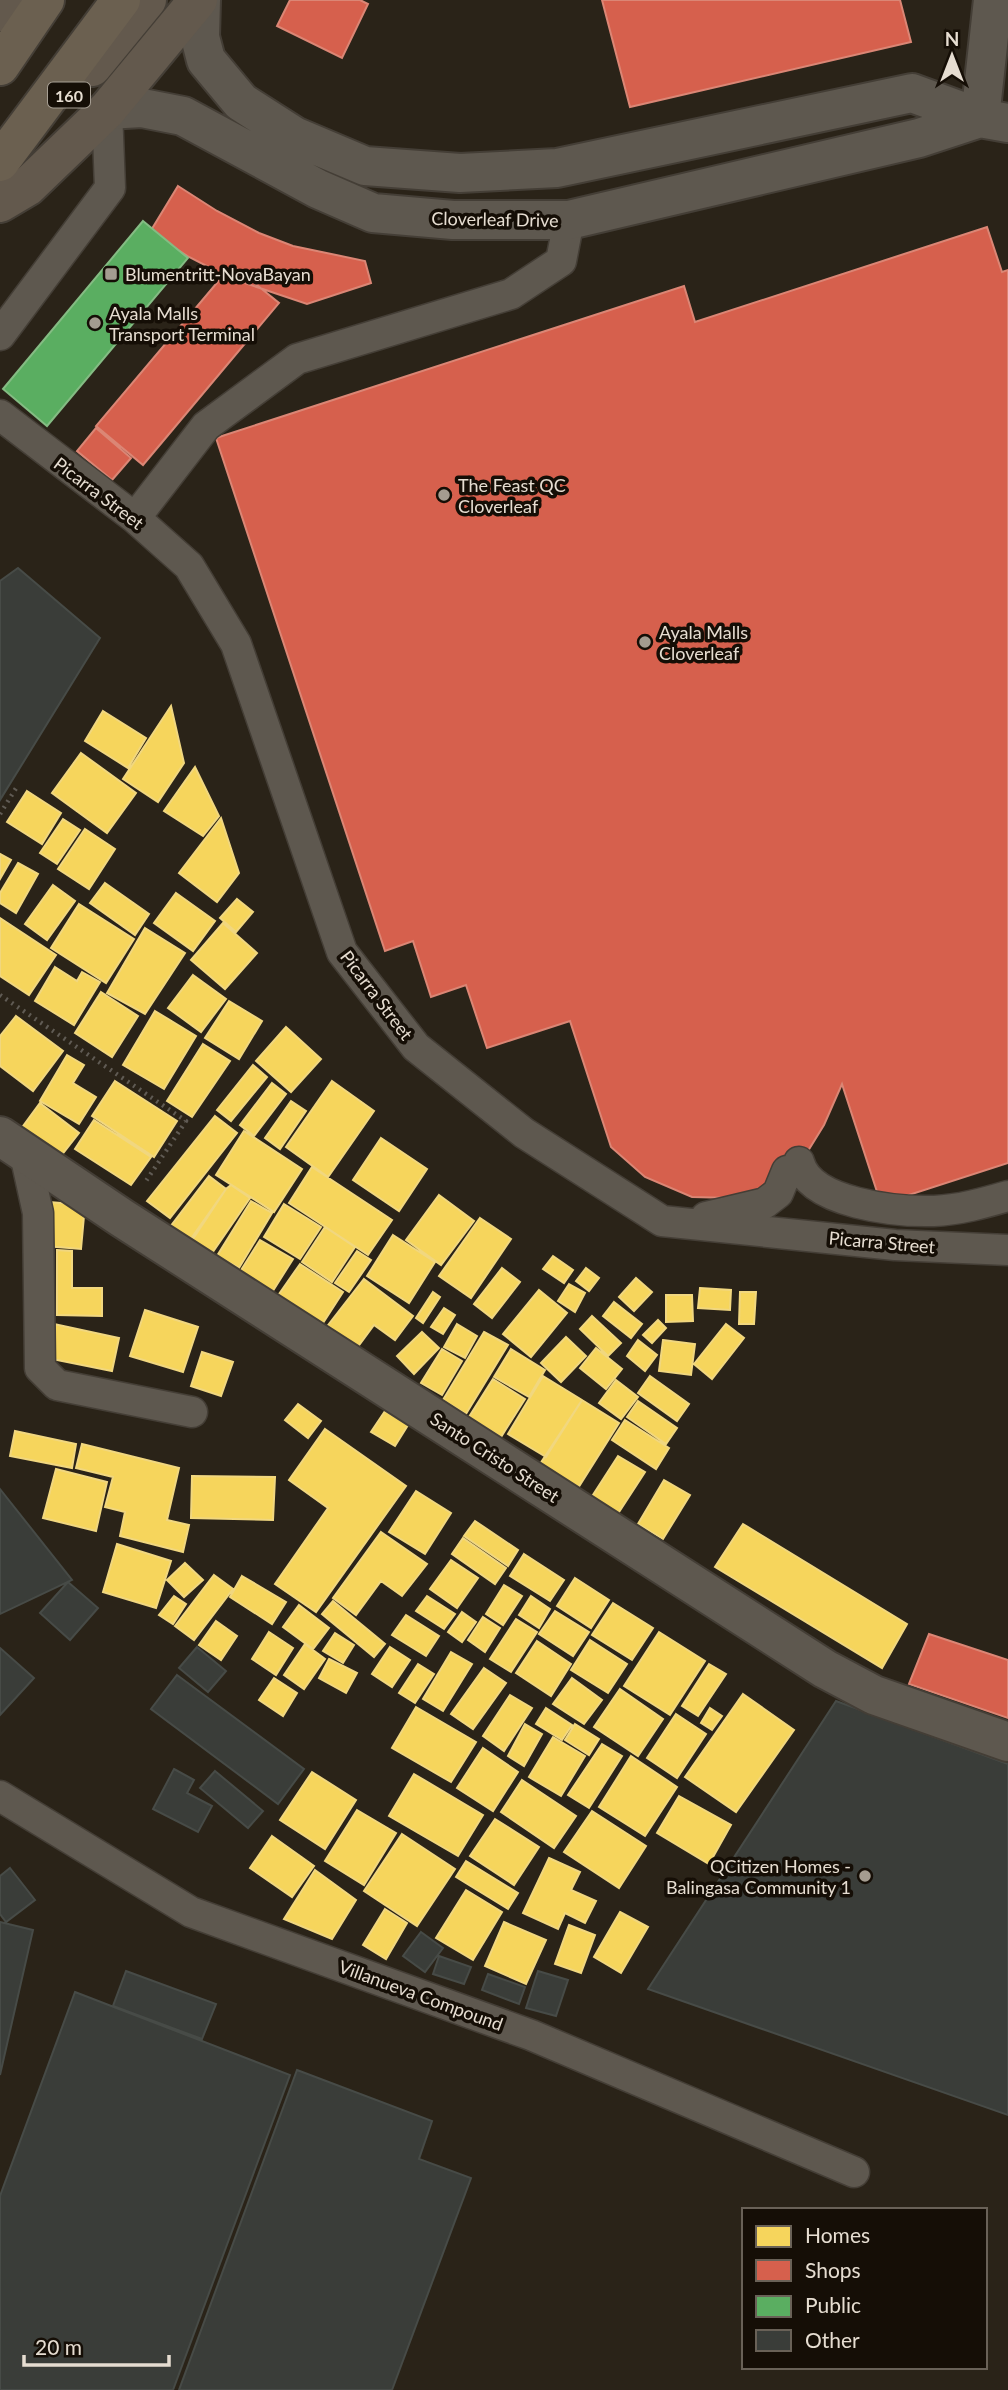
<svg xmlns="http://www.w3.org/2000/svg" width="1008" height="2390" font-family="Lato,sans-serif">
<rect width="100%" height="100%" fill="#2a2318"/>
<path fill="#f6d55c" stroke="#f1d77f" stroke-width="2" d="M171,706L184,763L158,802L123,779Z
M103,711L146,738L128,768L85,741Z
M81,753L136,793L107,833L52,793Z
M195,767L219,816L203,836L164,811Z
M27,791L61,813L42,844L7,822Z
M221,818L239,873L217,902L179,873Z
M63,819L80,830L57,864L40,853Z
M85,829L115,849L89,889L58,869Z
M0,854L11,860L0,879Z
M18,863L38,874L16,913L0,903V893Z
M105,883L149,914L135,935L90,903Z
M53,885L75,901L47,940L25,924Z
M176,893L215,921L193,951L154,923Z
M237,899L253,912L236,932L220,918Z
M79,904L134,939L106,983L51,948Z
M0,918L56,955L29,995L0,976Z
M223,923L257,953L225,989L191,960Z
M145,928L185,953L145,1014L107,993Z
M55,967L77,981L82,972L100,982L74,1025L35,1001Z
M193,975L226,999L201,1032L168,1008Z
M101,992L138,1016L112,1057L75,1033Z
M229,1001L262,1021L239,1059L205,1038Z
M155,1011L196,1036L164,1089L123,1065Z
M16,1016L63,1051L33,1091L0,1066V1036Z
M286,1027L321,1059L291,1092L256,1061Z
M203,1044L230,1061L192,1117L167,1101Z
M67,1055L84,1065L73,1083L96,1097L79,1124L40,1101Z
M253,1065L267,1077L231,1121L217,1110Z
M115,1081L177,1121L154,1157L92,1116Z
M332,1081L374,1111L328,1177L286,1147Z
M272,1083L286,1094L254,1136L240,1125Z
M291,1101L306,1111L280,1149L265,1138Z
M40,1103L79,1133L53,1166L15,1137Z
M215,1116L237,1133L170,1218L147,1201Z
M94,1120L151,1157L131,1185L75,1149Z
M244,1131L302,1169L274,1212L216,1175Z
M381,1138L427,1169L399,1211L353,1180Z
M312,1167L392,1220L368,1255L289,1203Z
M209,1176L226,1189L190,1240L170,1227Z
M231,1185L250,1198L210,1256L191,1242L226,1189Z
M439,1195L474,1221L441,1265L406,1240Z
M251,1201L272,1213L239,1268L217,1256Z
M49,1202L85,1205L81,1249L45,1246Z
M284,1204L321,1227L300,1259L264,1237Z
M480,1218L511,1239L471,1298L439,1276Z
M325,1227L355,1247L332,1282L302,1262Z
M393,1235L435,1262L409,1303L367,1276Z
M260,1240L293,1259L271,1294L238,1275Z
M57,1250L72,1251V1288H102V1316L57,1315Z
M357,1251L371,1260L349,1292L335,1283Z
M553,1256L573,1270L564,1283L543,1269Z
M300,1264L343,1292L321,1326L277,1297Z
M502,1268L520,1282L492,1318L474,1304Z
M586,1268L599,1278L589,1291L576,1281Z
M636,1278L652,1292L634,1311L619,1297Z
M364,1279L413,1316L395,1340L374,1325L354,1352L325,1329Z
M569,1284L585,1293L575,1312L558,1301Z
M700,1288L731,1290L730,1310L698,1308Z
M539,1290L567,1313L531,1357L503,1334Z
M433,1292L440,1297L423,1323L416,1318Z
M740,1292H756L754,1324H739Z
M666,1295H692L693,1321L666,1322Z
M614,1302L642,1324L631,1338L603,1316Z
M444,1308L455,1315L443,1334L431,1327Z
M145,1310L198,1327L183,1372L130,1356Z
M592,1316L621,1343L608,1356L580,1329Z
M658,1320L666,1328L652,1343L643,1335Z
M54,1324L119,1338L112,1371L47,1358Z
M457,1324L477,1336L465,1358L444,1347Z
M726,1324L744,1338L712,1379L694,1364Z
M422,1332L439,1348L414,1374L397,1356Z
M484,1332L508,1345L466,1414L443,1400Z
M566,1337L586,1356L561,1382L541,1363Z
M638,1340L657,1355L645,1371L627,1356Z
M663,1340L695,1344L691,1375L659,1371Z
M596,1348L622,1369L606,1389L580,1368Z
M442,1349L462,1361L442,1395L421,1383Z
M511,1349L545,1370L529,1397L494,1377Z
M202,1352L233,1362L221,1396L191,1386Z
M543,1376L582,1400L546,1457L508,1434Z
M650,1376L689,1404L677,1421L638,1393Z
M493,1379L525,1399L501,1437L469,1417Z
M616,1380L638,1397L621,1419L599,1403Z
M582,1400L619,1423L578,1488L540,1464Z
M638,1401L677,1428L666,1444L627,1417Z
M298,1404L321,1421L308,1438L285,1420Z
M385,1411L408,1425L395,1446L371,1432Z
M625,1420L669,1448L656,1469L612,1440Z
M325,1429L406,1486L316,1612L275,1584L328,1508L289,1480Z
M15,1431L76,1444L72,1468L10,1456Z
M82,1444L179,1468L167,1520L189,1525L183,1552L120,1536L125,1512L105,1507L113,1477L76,1468Z
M618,1456L645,1472L617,1515L591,1498Z
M56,1469L107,1482L96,1531L43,1518Z
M192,1476L275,1477L273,1520L191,1518Z
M664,1480L690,1495L663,1539L638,1524Z
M416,1491L451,1513L425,1554L389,1532Z
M475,1521L518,1550L508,1566L464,1536Z
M743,1524L907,1624L882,1668L715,1567Z
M381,1532L427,1564L402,1596L381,1581L356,1615L333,1598Z
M463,1538L506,1568L495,1584L452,1554Z
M117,1544L171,1561L156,1608L103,1592Z
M524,1554L564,1580L550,1601L510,1576Z
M451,1560L478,1578L457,1608L430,1589Z
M185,1563L203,1580L184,1597L167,1580Z
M214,1575L233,1589L194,1640L175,1626Z
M242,1576L286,1602L272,1624L230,1597Z
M575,1578L609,1600L591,1628L557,1606Z
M504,1585L522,1596L503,1625L486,1614Z
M174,1596L186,1604L173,1624L159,1615Z
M427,1596L455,1614L444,1629L416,1611Z
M531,1596L550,1609L539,1628L519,1615Z
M333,1601L385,1644L374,1657L322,1614Z
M613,1603L653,1628L632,1660L592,1635Z
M299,1605L329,1628L313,1649L283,1627Z
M555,1611L589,1632L573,1656L539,1634Z
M462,1612L476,1622L462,1642L448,1632Z
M406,1615L439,1636L426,1656L392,1635Z
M483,1617L500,1628L485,1652L468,1640Z
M516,1619L537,1632L511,1672L490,1659Z
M216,1621L237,1636L221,1660L199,1645Z
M269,1632L293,1648L276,1675L252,1659Z
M659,1632L705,1661L670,1715L624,1686Z
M335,1633L354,1645L343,1663L323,1651Z
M590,1640L627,1664L608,1693L571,1670Z
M537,1641L571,1664L551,1696L516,1673Z
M305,1644L325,1659L304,1689L284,1675Z
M390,1647L410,1660L392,1687L372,1674Z
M451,1652L472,1664L443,1711L423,1699Z
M329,1659L357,1673L346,1693L319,1678Z
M418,1664L434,1674L415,1703L399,1693Z
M709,1664L726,1674L698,1716L682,1706Z
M484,1668L506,1683L473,1729L451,1714Z
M274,1678L297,1693L283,1716L259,1700Z
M572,1678L602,1700L584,1724L553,1704Z
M620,1689L663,1719L638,1756L594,1727Z
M743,1694L794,1730L736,1812L685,1777Z
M510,1695L532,1708L504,1751L483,1736Z
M416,1707L476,1742L451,1782L392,1748Z
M546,1708L572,1725L562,1740L536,1724Z
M710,1708L722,1716L712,1730L701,1723Z
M676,1714L706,1734L677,1778L647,1758Z
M525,1724L542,1734L524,1766L508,1756Z
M575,1724L599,1739L589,1755L565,1740Z
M553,1737L585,1756L561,1796L529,1777Z
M602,1744L622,1756L589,1808L568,1795Z
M483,1748L518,1772L493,1811L457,1788Z
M631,1756L677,1787L645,1836L599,1807Z
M312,1772L356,1800L325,1849L280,1820Z
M414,1774L483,1815L458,1856L389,1816Z
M522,1780L576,1816L554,1848L501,1812Z
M679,1796L731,1825L709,1864L657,1833Z
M357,1810L396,1833L364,1885L325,1861Z
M592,1811L646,1846L619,1888L564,1852Z
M495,1819L539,1847L514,1885L470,1856Z
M402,1834L455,1869L417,1926L364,1891Z
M272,1836L314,1866L292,1897L250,1868Z
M549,1858L580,1872L571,1890L596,1901L585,1923L565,1913L558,1929L523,1913Z
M466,1861L518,1893L508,1909L456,1877Z
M315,1870L356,1900L332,1939L284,1919Z
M466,1890L502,1912L473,1960L436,1938Z
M385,1909L407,1923L386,1959L363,1945Z
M620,1912L648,1927L621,1973L594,1957Z
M504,1922L546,1940L526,1984L485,1966Z
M569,1925L595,1935L581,1973L555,1964Z"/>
<path fill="#d6604d" stroke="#db8675" stroke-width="2" d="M290,0H360L368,4L342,58L277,26Z
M602,0H900L911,42L630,107Z
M178,186L217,211L259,233L293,246L365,261L371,283L307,304L230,278L189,257L150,232Z
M987,227L1002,272L1008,270V1163L881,1204L842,1084L824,1125L803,1159L767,1187L732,1198L692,1197L645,1177L611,1147L570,1021L487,1048L466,985L431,997L413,941L385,951L216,438L684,286L695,322Z
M232,265L279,303L143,465L96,426Z
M96,428L131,458L112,480L77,451Z
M929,1634L1008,1660V1718L909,1684Z"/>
<path fill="#5aae61" stroke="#84bc83" stroke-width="2" d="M143,221L188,258L47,426L3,389Z"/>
<path fill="#3a3d39" stroke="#474b47" stroke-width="2" d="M18,568L100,638L0,800V581Z
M0,1489L72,1580L0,1614Z
M68,1582L98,1608L70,1640L40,1613Z
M197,1647L226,1671L208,1692L179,1668Z
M0,1648L34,1678L0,1715Z
M177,1675L304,1769L278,1804L151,1709Z
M836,1701L1008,1764V2115L648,1989Z
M174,1769L194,1780L187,1793L212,1806L198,1832L153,1809Z
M215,1771L263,1811L248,1828L200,1788Z
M10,1868L35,1900L6,1922L0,1914V1876Z
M0,1922L33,1930L0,2075Z
M421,1932L443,1948L425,1972L403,1956Z
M439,1956L471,1967L464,1984L433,1974Z
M126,1971L216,2004L202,2039L113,2006Z
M538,1971L568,1980L556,2016L526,2008Z
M488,1974L525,1987L519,2004L482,1990Z
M75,1992L290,2075L173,2390H0V2196Z
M297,2070L432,2121L419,2159L471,2178L392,2390H179Z"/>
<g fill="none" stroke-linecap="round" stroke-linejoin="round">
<defs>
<path id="lane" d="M0,335L110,188L107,110
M0,415L135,518L189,566L236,644L342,952L416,1047L524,1133L662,1221L895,1245L1008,1250
M135,518L206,426L297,359L511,294L561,261L569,220
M25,1154L38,1213L40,1368L57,1385L192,1412
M799,1162C810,1204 897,1212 934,1211C959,1210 984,1203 1008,1196
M706,1217L765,1203L778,1193L787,1171
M0,1796L191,1912L531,2035L854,2172"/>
<path id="street" d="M201,0L200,37L206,60L241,102L294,136L365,166L460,173L557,168L912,93L980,118L1008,123
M107,110L142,108L183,116L318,189L373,213L453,220H569L919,138L980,118
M980,118L993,0
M0,1136L122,1218L825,1669L874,1695L1008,1742"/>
<path id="primary" d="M0,12L9,0
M92,67L147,0
M0,203L27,187L107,110L198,0"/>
<path id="highway" d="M0,66L45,0
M0,162L121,0"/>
</defs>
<use href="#lane" stroke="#443e36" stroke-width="33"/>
<use href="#street" stroke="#443e36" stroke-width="42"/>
<use href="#primary" stroke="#443e36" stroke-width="42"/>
<use href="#highway" stroke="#443e36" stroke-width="42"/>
<path stroke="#605b54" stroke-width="4.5" stroke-dasharray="2 5" stroke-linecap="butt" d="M0,814L18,785
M0,995L186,1121L146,1181"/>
<use href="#lane" stroke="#5e584f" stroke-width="30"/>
<use href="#street" stroke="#5e584f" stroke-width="38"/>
<use href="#primary" stroke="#63594d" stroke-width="38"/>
<use href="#highway" stroke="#6b6050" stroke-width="38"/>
</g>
<g fill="#a49c90" stroke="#150e06" stroke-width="2.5">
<rect x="104" y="267" width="14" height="14" rx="3.5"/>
<circle cx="95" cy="323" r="7"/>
<circle cx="444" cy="495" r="7"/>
<circle cx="645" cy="642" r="7"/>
<circle cx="865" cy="1876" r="7"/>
</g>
<g text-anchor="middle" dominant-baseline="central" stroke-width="7" stroke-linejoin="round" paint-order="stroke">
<rect fill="#150e06" stroke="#a79f94" stroke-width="2" x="48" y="82.5" width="42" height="25" rx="5"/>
<g font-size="16" font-weight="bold" fill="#e6ddd1">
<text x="69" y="95">160</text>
</g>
<g font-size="18" fill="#e6ddd1" stroke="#150e06">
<text transform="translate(495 219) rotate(1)">Cloverleaf Drive</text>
<text transform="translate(99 493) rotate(37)">Picarra Street</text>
<text transform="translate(377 995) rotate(53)">Picarra Street</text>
<text transform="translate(882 1242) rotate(5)">Picarra Street</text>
<text transform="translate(495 1457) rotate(33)">Santo Cristo Street</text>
<text transform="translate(421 1995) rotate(20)">Villanueva Compound</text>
</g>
<g font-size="18" fill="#e6ddd1" stroke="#150e06" text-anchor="start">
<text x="125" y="274">Blumentritt-NovaBayan</text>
<text x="109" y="313">Ayala Malls<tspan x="109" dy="21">Transport Terminal</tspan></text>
<text x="458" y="485">The Feast QC<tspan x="458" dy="21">Cloverleaf</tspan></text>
<text x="659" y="632">Ayala Malls<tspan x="659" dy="21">Cloverleaf</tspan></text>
<text x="851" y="1866" text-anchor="end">QCitizen Homes -<tspan x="851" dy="21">Balingasa Community 1</tspan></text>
</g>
</g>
<rect x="742" y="2208" width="245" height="161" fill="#150e06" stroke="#696157" stroke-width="2"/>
<rect x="756" y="2226" width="35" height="21" fill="#f6d55c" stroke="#696157" stroke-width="2"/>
<text x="805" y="2243" font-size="21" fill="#e6ddd1">Homes</text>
<rect x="756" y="2260" width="35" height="21" fill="#d6604d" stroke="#696157" stroke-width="2"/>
<text x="805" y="2278" font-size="21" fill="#e6ddd1">Shops</text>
<rect x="756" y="2296" width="35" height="21" fill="#5aae61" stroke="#696157" stroke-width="2"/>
<text x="805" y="2313" font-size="21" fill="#e6ddd1">Public</text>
<rect x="756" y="2330" width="35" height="21" fill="#3a3d39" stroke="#696157" stroke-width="2"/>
<text x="805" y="2348" font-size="21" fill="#e6ddd1">Other</text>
<g transform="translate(952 56)" stroke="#150e06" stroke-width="5" paint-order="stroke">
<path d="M0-5L12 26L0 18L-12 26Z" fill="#e6ddd1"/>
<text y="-10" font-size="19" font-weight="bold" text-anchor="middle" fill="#e6ddd1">N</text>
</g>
<path d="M24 2355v10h145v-10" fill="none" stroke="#e6ddd1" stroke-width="3.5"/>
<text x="35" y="2355" font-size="21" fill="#e6ddd1" stroke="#150e06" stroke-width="5" paint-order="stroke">20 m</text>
</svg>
